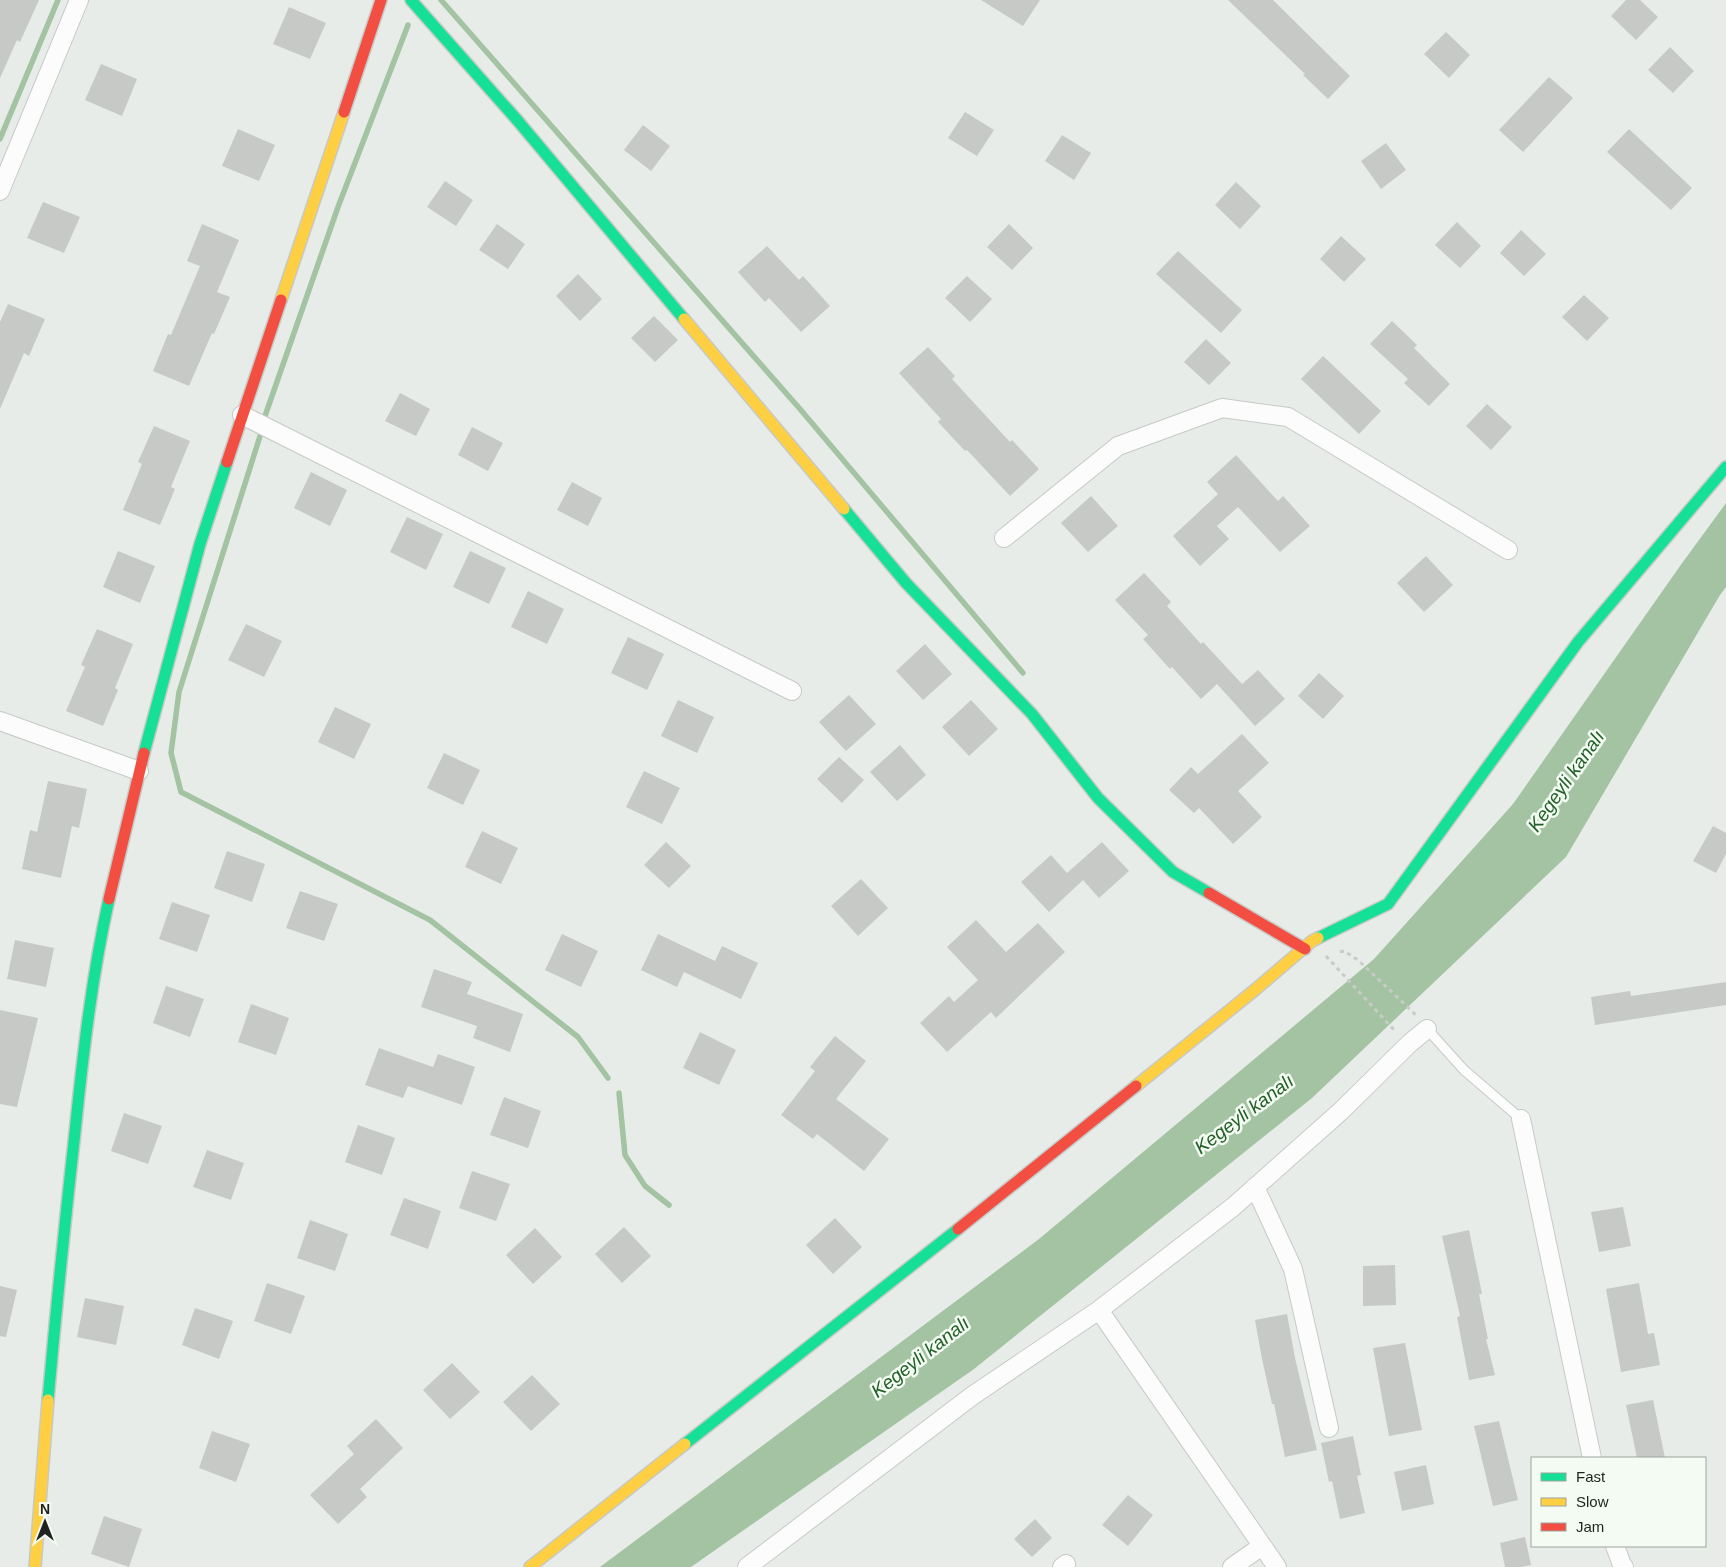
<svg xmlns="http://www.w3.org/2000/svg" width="1726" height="1567" font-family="Arial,sans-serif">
<rect width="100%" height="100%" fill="#e8ece8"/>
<path fill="#a3c3a3" d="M1726,503V587L1720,595L1566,857L1312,1098L974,1369L691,1567H600L1039,1239L1374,959L1513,804L1680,566Z"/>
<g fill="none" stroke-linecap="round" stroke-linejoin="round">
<path stroke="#a3c3a3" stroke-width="5.5" d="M441,0L800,409L1023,673
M0,139L58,0
M265,416L338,207L408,25
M261,433L179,692L171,753L181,792L430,920L578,1037L608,1078
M619,1093L625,1155L645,1186L669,1205"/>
</g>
<path fill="#c6c9c6" d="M0,0H39L20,42L17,40L0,78Z
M981,0H1040L1023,26Z
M1228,0H1273L1350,76L1328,99L1303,75L1305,74Z
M1626,0H1640L1658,17L1636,40L1611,16Z
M289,7L326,23L310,59L273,44Z
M1446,32L1470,55L1449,78L1424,54Z
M1670,47L1694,71L1673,93L1648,70Z
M101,64L137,79L122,116L85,100Z
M1549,77L1573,98L1523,152L1499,130Z
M965,112L994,130L977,156L948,138Z
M643,125L670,146L651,171L624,150Z
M238,129L275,145L259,181L222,166Z
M1629,129L1692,188L1671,210L1607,152Z
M1062,135L1091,153L1074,180L1045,161Z
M1386,143L1406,170L1381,189L1361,161Z
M445,181L473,200L456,226L427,207Z
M1236,182L1261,206L1240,229L1215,205Z
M43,202L80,217L64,253L27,238Z
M1457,222L1481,246L1460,268L1435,245Z
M202,224L239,240L217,292L230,297L214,334L212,333L189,386L153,371L168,334L171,335L200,266L187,261Z
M497,224L525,244L508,269L479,250Z
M1009,224L1033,248L1012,270L987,247Z
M1521,230L1546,254L1524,276L1500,253Z
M1341,236L1366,259L1344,282L1320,259Z
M767,246L799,280L803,276L830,306L801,332L769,298L765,302L738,272Z
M1178,251L1242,310L1221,333L1156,274Z
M578,274L602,299L580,321L556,296Z
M967,276L992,299L970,322L945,298Z
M1584,295L1609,318L1587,341L1562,317Z
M8,304L45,319L29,356L24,353L0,409V322Z
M654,316L678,340L655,362L631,338Z
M1392,321L1417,345L1414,348L1450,384L1429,406L1404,383L1408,379L1370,344Z
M1206,339L1231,363L1209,385L1184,362Z
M928,347L955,376L952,379L1010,442L1012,440L1039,469L1010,496L967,450L965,451L938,422L941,419L899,373Z
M1323,356L1381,411L1359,434L1301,379Z
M400,393L430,409L416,436L385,421Z
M1487,404L1512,427L1491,450L1466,426Z
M154,426L190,441L171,487L175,489L160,525L123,510L142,464L138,462Z
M472,427L503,443L488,471L458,455Z
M1236,455L1278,501L1283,496L1310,526L1280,552L1238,507L1217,526L1229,539L1200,566L1173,536L1218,494L1207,482Z
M311,472L347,490L330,526L294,508Z
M572,482L602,498L588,526L557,510Z
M1091,496L1118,526L1088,552L1061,523Z
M407,517L443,534L426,570L390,552Z
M118,551L155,566L140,603L103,587Z
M470,551L506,568L489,604L453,587Z
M1426,556L1453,585L1424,612L1397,583Z
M1144,573L1171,602L1167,606L1201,644L1203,642L1242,684L1258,670L1285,699L1255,726L1217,684L1201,699L1172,667L1170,669L1143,639L1148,635L1115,600Z
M528,591L564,609L547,644L511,627Z
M246,624L282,641L264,677L228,660Z
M97,629L133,644L115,688L118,690L103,726L66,711L85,667L81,665Z
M628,637L664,654L647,690L611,673Z
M925,644L952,674L923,700L896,671Z
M1319,673L1344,696L1323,719L1298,696Z
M849,695L876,724L846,751L819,722Z
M678,700L714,717L697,753L661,736Z
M971,700L998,729L969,756L942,727Z
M335,707L371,724L354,759L318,742Z
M1242,734L1269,763L1238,791L1262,817L1233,844L1199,808L1194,813L1169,790L1191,767L1198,774Z
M900,745L926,775L897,801L870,772Z
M444,753L480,770L463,805L427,788Z
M839,757L864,780L842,803L817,779Z
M644,771L680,788L662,824L626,807Z
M48,781L87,789L79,828L72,826L61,878L22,869L30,830L37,832Z
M1713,826L1726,833V854L1716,873L1693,861Z
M482,831L518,848L501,884L465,867Z
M666,842L691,866L669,888L644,865Z
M1102,842L1129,871L1099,898L1083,880L1049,912L1021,882L1051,855L1067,873Z
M227,851L265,864L252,902L214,888Z
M861,879L888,908L858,936L831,906Z
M300,891L338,904L324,941L286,928Z
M172,902L210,915L197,952L159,939Z
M976,920L1006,952L1038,923L1065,952L996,1018L991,1012L947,1052L920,1023L949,996L954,1002L978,980L947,947Z
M562,934L598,951L581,987L545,970Z
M658,934L715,961L722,946L758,963L741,999L684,972L677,987L641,970Z
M15,940L54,948L46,987L7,979Z
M434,969L472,982L467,994L523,1014L510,1052L473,1038L477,1026L421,1007Z
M1726,982V1005L1595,1025L1591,997L1630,991L1631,996Z
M166,986L204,999L190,1037L153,1023Z
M251,1004L289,1018L276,1055L238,1042Z
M0,1010L38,1018L17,1107L0,1104Z
M700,1032L736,1050L719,1085L683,1068Z
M835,1036L866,1061L836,1099L889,1139L864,1171L817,1134L813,1139L781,1115L815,1071L810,1067Z
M379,1048L433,1067L438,1054L475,1067L462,1105L408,1086L403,1098L365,1085Z
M504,1097L541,1111L528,1148L490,1135Z
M124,1113L162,1126L148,1164L111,1151Z
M358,1125L395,1138L382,1175L345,1162Z
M207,1150L244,1163L231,1200L193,1187Z
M472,1171L510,1184L496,1221L459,1208Z
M404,1198L441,1211L428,1249L390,1235Z
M1623,1207L1631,1246L1599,1252L1591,1212Z
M835,1218L862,1247L833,1274L806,1245Z
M310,1220L348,1234L335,1271L297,1258Z
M624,1227L651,1256L622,1283L595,1254Z
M535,1228L562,1257L533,1284L506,1255Z
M1469,1230L1482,1294H1479L1488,1339H1486L1495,1375L1469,1380L1457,1317L1460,1316L1442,1236Z
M1395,1265L1396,1305L1363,1306V1266Z
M267,1283L305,1296L291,1334L254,1321Z
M1639,1283L1648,1334L1654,1333L1660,1365L1621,1372L1606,1289Z
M0,1286L17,1290L6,1337L0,1336Z
M85,1298L124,1306L116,1345L77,1337Z
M195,1308L233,1321L219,1359L182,1345Z
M1287,1314L1295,1358L1317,1450L1285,1457L1274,1404H1272L1262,1359L1255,1320Z
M1405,1343L1422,1430L1389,1436L1373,1348Z
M452,1363L480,1392L450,1419L423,1390Z
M532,1375L560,1404L531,1431L503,1402Z
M1653,1400L1665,1458H1637L1626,1405Z
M376,1419L403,1448L360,1489L367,1497L338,1524L310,1495L354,1454L347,1446Z
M1499,1421L1518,1500L1493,1506L1474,1426Z
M212,1431L250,1444L236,1482L199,1468Z
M1353,1436L1361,1475L1357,1476L1365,1513L1340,1519L1332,1481L1329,1482L1321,1443Z
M1426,1465L1434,1504L1402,1511L1394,1472Z
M1128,1495L1153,1515L1128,1546L1102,1525Z
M104,1516L142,1529L129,1567L91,1554Z
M1035,1519L1052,1538L1032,1557L1014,1539Z
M1525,1537L1531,1565L1521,1567H1505L1500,1543Z"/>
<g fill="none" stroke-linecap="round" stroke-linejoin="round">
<defs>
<path id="lane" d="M1427,1029L1464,1070L1521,1119"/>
<path id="street" d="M0,191L79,0
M242,415L792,691
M1004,538L1118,446L1222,408L1288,417L1508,550
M0,721L139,771
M1521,1119L1592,1458
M1255,1187L1293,1269L1329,1428
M1099,1310L1277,1567
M1615,1546L1622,1565L1624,1567
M747,1567L972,1396L1099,1310L1233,1207L1341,1111L1410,1043L1427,1029
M1062,1567L1066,1564
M1232,1567L1262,1546"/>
<path id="fast" d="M411,0L518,121L684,319
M844,509L906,583L1032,714L1098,798L1173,872L1209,893
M144,753L200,544L227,462
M1318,938L1388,904L1578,642L1726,467
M48,1400C56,1311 65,1221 75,1132C83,1054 92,975 109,899
M685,1444L958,1229"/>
<path id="slow" d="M281,300L344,112
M684,319L844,509
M1136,1086L1256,989L1312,941L1318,938
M35,1567L48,1400
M530,1567L685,1444"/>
<path id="jam" d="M344,112L381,0
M227,462L281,300
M1209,893L1305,949
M109,899L144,753
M958,1229L1136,1086"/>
</defs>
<use href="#lane" stroke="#c6cac6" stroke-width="11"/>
<use href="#street" stroke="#c6cac6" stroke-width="20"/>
<use href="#fast" stroke="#c6cac6" stroke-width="14"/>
<use href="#slow" stroke="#c6cac6" stroke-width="14"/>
<use href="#jam" stroke="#c6cac6" stroke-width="14"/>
<path stroke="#c9cbc9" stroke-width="3" stroke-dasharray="4 4" stroke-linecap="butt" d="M1340,952L1344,951L1358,960L1417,1016
M1326,956L1396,1032"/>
<use href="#lane" stroke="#fcfcfc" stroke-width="9"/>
<use href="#street" stroke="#fcfcfc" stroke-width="18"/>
<use href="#fast" stroke="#16e098" stroke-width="11"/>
<use href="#slow" stroke="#ffcf43" stroke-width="11"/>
<use href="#jam" stroke="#f24e42" stroke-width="11"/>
</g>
<g text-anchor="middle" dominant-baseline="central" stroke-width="5" stroke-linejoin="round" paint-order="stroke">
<g font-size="19" font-style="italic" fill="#226027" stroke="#f3fbf3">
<text transform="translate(1566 781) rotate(-55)">Kegeyli kanalı</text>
<text transform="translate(1244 1114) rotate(-37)">Kegeyli kanalı</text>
<text transform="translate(920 1357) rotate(-38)">Kegeyli kanalı</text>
</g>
</g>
<rect x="1531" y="1457" width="175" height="90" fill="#f3fbf3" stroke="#9ea49e"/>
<rect x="1541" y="1473" width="25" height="8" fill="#16e098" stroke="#9ea49e"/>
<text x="1576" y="1482" font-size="15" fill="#1f221f">Fast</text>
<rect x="1541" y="1498" width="25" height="8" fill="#ffcf43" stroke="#9ea49e"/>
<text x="1576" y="1507" font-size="15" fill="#1f221f">Slow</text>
<rect x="1541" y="1523" width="25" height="8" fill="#f24e42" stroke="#9ea49e"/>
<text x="1576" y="1532" font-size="15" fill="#1f221f">Jam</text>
<g transform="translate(45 1522)" stroke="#f3fbf3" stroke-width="4" paint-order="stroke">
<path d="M0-4L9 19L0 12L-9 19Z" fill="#1f221f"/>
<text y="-8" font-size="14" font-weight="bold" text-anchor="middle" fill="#1f221f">N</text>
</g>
</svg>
